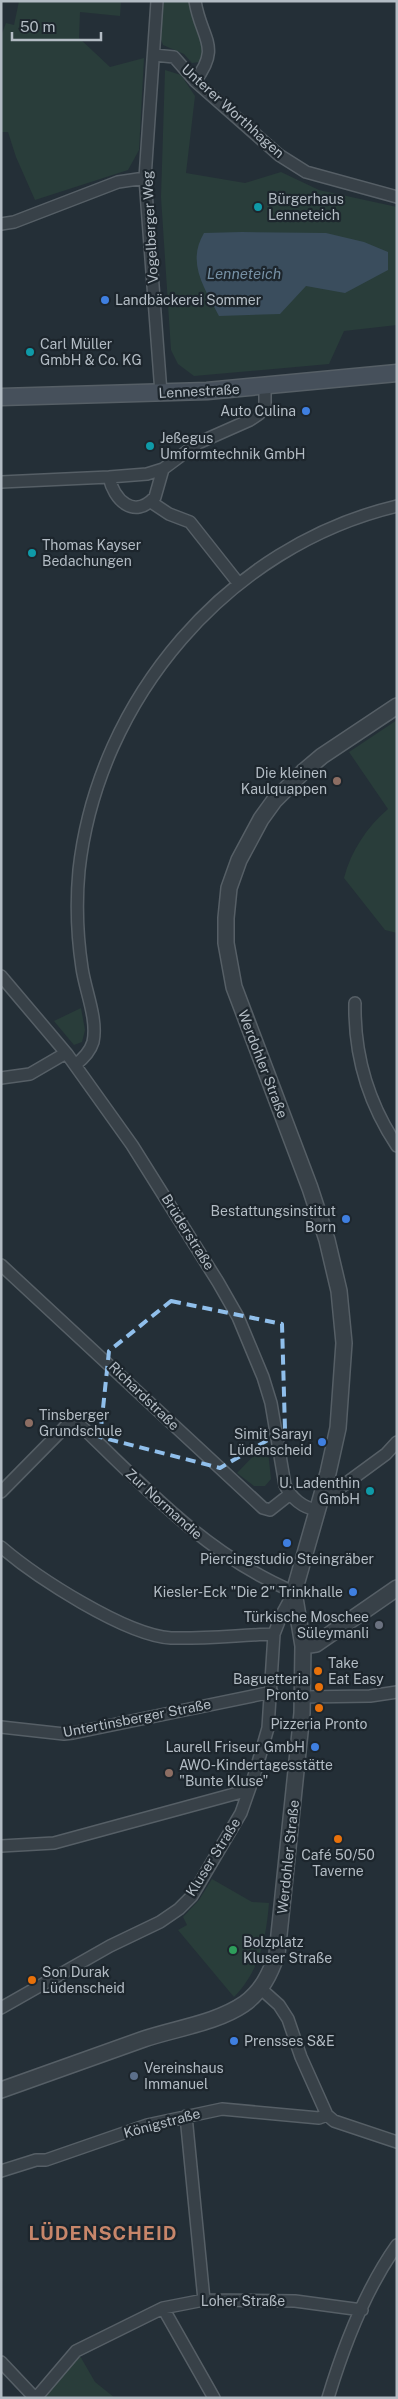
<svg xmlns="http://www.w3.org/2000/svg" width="398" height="2399" font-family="'Public Sans',sans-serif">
<rect width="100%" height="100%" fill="#242f37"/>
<path fill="#293d3a" d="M19,1H121L120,16L80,12L79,38L110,67L144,58L139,150L128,170L35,200L16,157L8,132H1V36L6,23L14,25Z
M161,1H189L191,14L204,45L200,62L192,63L184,54L163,45L158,31Z
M165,70L181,75L195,96L186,173L245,183L281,172L319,190L397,207V325L344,331L329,364L194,376L178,364L171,350L161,197Z
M397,720V933L385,930L344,878C351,851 367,827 388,809L349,752Z
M81,1008L85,1030L82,1042L74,1045L54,1021Z
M267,1442L271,1479L265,1486H254L237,1473Z
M212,1879L252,1902L269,1903C266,1939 260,1970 234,1997L178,1930L187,1925L183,1917L199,1900Z
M80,2356L95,2382L115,2398H44Z"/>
<path fill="#3a4d5d" d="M242,232L326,233L364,242L388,252V270L345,293L306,286L280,314L219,316C205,289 186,263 204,233Z"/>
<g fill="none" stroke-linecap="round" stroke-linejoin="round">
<defs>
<path id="minor" d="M157,1L145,178L161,393
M195,1C201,39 222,46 195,81
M154,55L174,57L195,81L279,155L306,172L397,197
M1,224L14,222L118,182L145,178
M109,477C114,500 134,520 155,497L163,469
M1,482L109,477L147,474L163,469L198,443L250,420L259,414L265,405V386
M151,502L169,514L190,522L239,584
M1,976L67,1054L132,1145L218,1282L238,1317L263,1377L271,1403L285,1485C291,1498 303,1508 317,1510
M355,1003C354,1055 369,1104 397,1146
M75,1065C83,1059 90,1052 93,1042C98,1019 85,990 82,968C77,935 76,902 79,870C98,699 228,546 397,506
M1,1078L30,1074L66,1053
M1,1265L263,1508L270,1510L289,1495
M324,1487L337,1490L386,1454L397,1442
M1,1492L68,1424L78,1423C144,1487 208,1556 294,1592L281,1616L274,1634L268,1728L255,1773L241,1813L192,1896L179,1909L160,1922L110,1946L1,2008
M1,1547C36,1577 125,1635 171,1638C205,1639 240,1635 274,1634
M303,1697L370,1696L397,1692
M1,1727L64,1734L73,1733L272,1692
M1,1846L54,1843L249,1790
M260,1988L279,2005L288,2019L301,2057L327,2115L334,2121L397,2142
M186,2116L204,2300
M1,2171L36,2160H46L147,2125L222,2109L319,2118L327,2115
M163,2308L214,2398
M1,2362L35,2398
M36,2398L76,2351L163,2308L204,2300L295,2301L362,2310
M328,2398C344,2345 365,2290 397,2245"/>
<path id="tertiary" d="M303,1646L316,1644L397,1588
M1,2090C49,2073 96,2056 144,2039C177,2028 216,2023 244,2004C262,1991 270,1974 277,1954L302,1713L303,1646L294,1592L328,1473L338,1428L344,1343L339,1291L327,1240L310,1188L234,987L226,943V918L229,888L239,860L261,819L274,801L303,772L322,756L397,706"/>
<path id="secondary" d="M1,397L207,391L397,373"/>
</defs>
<use href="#minor" stroke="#565f66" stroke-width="14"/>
<use href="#tertiary" stroke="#565f66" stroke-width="18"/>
<use href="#secondary" stroke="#565f66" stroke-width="19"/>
<use href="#minor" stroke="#384148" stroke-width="11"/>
<use href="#tertiary" stroke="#384148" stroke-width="15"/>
<use href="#secondary" stroke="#46505b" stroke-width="16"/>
</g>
<path fill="none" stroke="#90bfeb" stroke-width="4" stroke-dasharray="10 6" stroke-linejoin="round" d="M171,1301L282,1324L285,1430L220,1468L100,1437L109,1351Z"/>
<g fill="#0f9aa8" stroke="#1d262d" stroke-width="2">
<circle cx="258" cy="207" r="5"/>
<circle cx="30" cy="352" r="5"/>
<circle cx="150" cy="446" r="5"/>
<circle cx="32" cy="553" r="5"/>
<circle cx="370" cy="1491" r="5"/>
</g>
<g fill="#3f7fe0" stroke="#1d262d" stroke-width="2">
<circle cx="105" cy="300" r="5"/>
<circle cx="306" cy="411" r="5"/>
<circle cx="346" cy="1219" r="5"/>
<circle cx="322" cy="1442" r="5"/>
<circle cx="287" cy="1543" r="5"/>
<circle cx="353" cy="1592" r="5"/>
<circle cx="315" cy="1747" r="5"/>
<circle cx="234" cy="2041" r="5"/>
</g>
<g fill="#8d6e63" stroke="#1d262d" stroke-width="2">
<circle cx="337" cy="781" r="5"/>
<circle cx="29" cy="1423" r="5"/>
<circle cx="169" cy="1773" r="5"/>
</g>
<circle fill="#6b7280" stroke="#1d262d" stroke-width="2" cx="379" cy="1625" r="5"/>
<g fill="#e8710a" stroke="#1d262d" stroke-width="2">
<circle cx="318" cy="1671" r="5"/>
<circle cx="319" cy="1687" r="5"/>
<circle cx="319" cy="1708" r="5"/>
<circle cx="338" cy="1839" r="5"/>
<circle cx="32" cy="1980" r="5"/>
</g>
<circle fill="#2e9e5b" stroke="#1d262d" stroke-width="2" cx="233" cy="1950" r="5"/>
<circle fill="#5c6f8a" stroke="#1d262d" stroke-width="2" cx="134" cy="2076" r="5"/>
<g text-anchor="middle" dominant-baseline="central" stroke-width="4.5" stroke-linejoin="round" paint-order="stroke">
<g font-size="14" fill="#b3bcc4" stroke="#1d262d">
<text transform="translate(233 111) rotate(42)">Unterer Worthhagen</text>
<text transform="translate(150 227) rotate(-93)">Vogelberger Weg</text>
<text transform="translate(199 391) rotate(-3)">Lennestraße</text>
<text transform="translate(263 1064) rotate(69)">Werdohler Straße</text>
<text transform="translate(188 1232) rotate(58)">Brüderstraße</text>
<text transform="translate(144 1396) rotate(44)">Richardstraße</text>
<text transform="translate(164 1504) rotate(42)">Zur Normandie</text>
<text transform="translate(137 1718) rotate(-11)">Untertinsberger Straße</text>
<text transform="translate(213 1857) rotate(-58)">Kluser Straße</text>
<text transform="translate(288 1857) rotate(-84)">Werdohler Straße</text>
<text transform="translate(162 2123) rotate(-15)">Königstraße</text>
<text x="243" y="2301">Loher Straße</text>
</g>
<g font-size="14" fill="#b3bcc4" stroke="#1d262d" text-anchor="start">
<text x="268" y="199">Bürgerhaus<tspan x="268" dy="16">Lenneteich</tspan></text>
<text x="115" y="300">Landbäckerei Sommer</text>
<text x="40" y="344">Carl Müller<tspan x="40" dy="16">GmbH &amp; Co. KG</tspan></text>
<text x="296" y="411" text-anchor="end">Auto Culina</text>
<text x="160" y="438">Jeßegus<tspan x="160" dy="16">Umformtechnik GmbH</tspan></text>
<text x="42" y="545">Thomas Kayser<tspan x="42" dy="16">Bedachungen</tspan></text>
<text x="327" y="773" text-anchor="end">Die kleinen<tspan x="327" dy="16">Kaulquappen</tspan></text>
<text x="336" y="1211" text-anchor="end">Bestattungsinstitut<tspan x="336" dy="16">Born</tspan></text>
<text x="39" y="1415">Tinsberger<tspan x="39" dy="16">Grundschule</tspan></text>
<text x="312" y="1434" text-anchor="end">Simit Sarayı<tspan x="312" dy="16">Lüdenscheid</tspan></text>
<text x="360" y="1483" text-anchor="end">U. Ladenthin<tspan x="360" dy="16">GmbH</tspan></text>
<text x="287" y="1559" text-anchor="middle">Piercingstudio Steingräber</text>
<text x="343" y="1592" text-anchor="end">Kiesler-Eck "Die 2" Trinkhalle</text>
<text x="369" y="1617" text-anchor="end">Türkische Moschee<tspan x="369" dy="16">Süleymanli</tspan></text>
<text x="328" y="1663">Take<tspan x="328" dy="16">Eat Easy</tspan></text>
<text x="309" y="1679" text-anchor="end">Baguetteria<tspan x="309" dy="16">Pronto</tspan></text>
<text x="319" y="1724" text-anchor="middle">Pizzeria Pronto</text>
<text x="305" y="1747" text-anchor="end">Laurell Friseur GmbH</text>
<text x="179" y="1765">AWO-Kindertagesstätte<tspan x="179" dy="16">"Bunte Kluse"</tspan></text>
<text x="338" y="1855" text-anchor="middle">Café 50/50<tspan x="338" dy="16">Taverne</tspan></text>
<text x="243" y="1942">Bolzplatz<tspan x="243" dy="16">Kluser Straße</tspan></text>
<text x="42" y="1972">Son Durak<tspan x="42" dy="16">Lüdenscheid</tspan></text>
<text x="244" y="2041">Prensses S&amp;E</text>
<text x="144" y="2068">Vereinshaus<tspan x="144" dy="16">Immanuel</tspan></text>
</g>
<g font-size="15" font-style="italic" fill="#7690a4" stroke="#1d262d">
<text x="244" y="273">Lenneteich</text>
</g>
<g font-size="19" font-weight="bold" letter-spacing="1" fill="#c7866a" stroke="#1d262d">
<text x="103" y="2233">LÜDENSCHEID</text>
</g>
</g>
<rect width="398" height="2399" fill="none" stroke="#b3bcc4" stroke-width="5"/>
<path d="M12 32v8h89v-8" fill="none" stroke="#b3bcc4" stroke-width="2.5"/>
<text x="20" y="32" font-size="15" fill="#b3bcc4" stroke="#1d262d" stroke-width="4" paint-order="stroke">50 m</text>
</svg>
